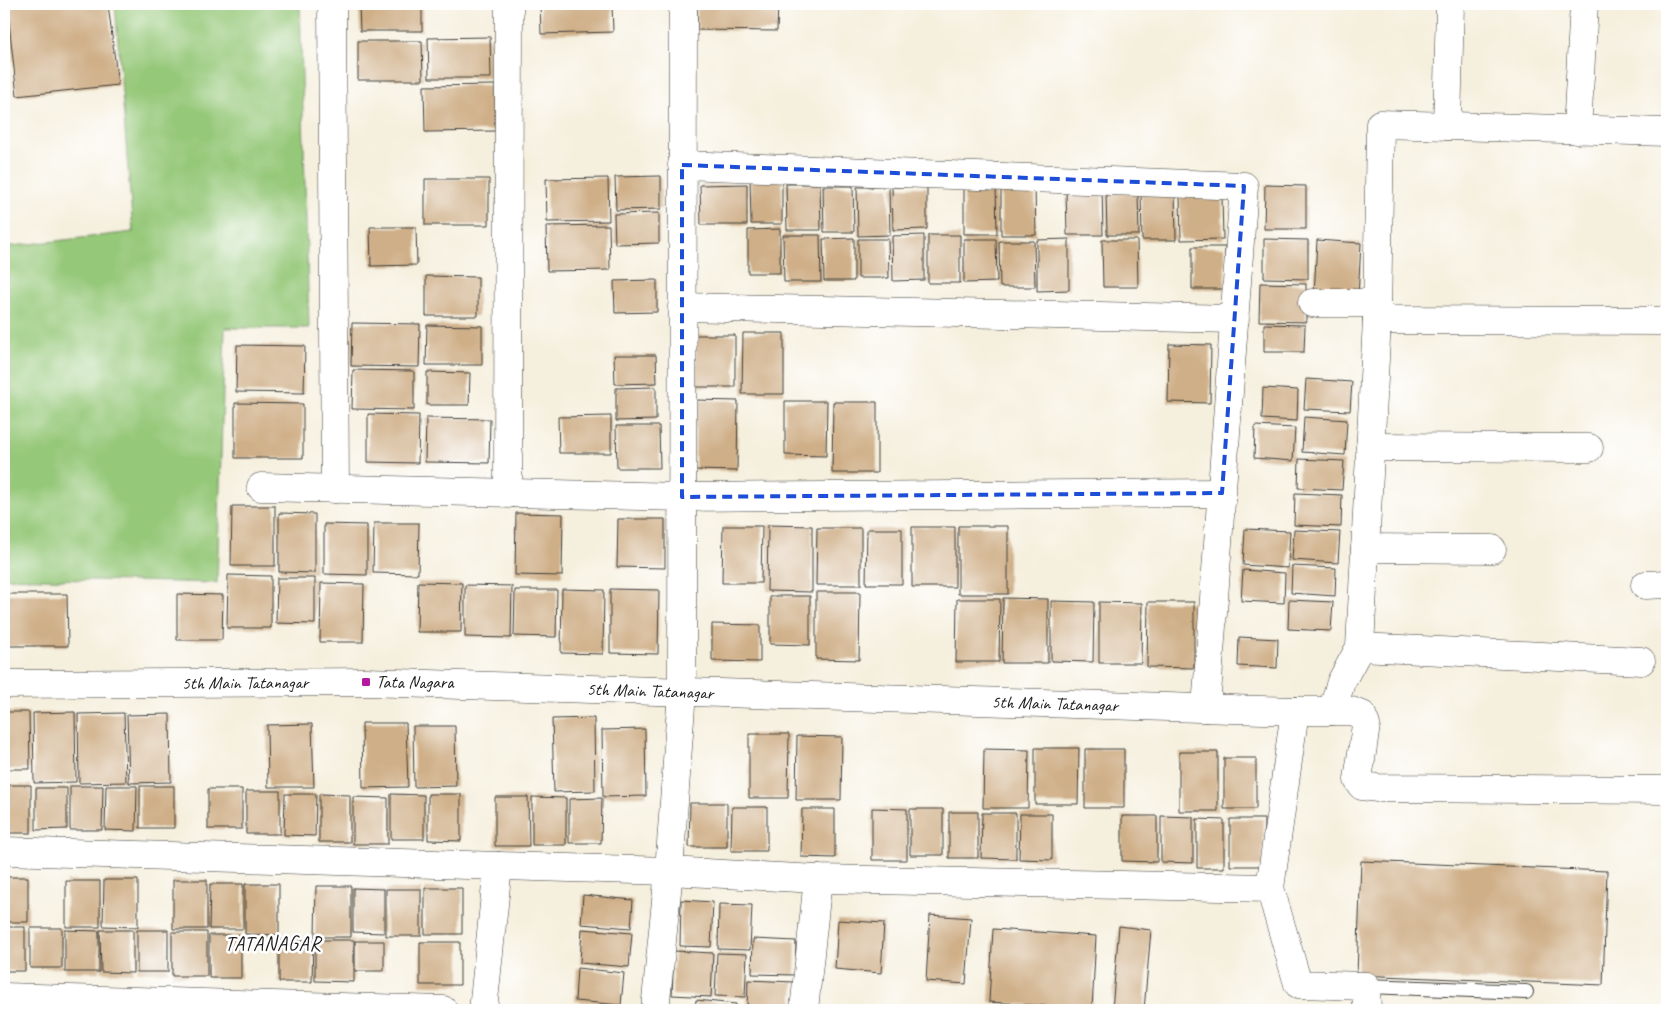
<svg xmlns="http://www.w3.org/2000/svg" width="1671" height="1014" font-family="Caveat,sans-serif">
<rect width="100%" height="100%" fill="#fff"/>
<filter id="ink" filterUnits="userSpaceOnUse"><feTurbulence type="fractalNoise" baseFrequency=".02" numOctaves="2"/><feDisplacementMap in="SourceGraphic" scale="10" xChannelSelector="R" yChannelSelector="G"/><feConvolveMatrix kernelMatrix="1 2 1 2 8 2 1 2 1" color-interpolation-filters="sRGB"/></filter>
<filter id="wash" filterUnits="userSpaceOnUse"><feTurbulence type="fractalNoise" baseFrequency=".0096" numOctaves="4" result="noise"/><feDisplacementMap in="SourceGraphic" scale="20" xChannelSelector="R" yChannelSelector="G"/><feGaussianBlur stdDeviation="1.12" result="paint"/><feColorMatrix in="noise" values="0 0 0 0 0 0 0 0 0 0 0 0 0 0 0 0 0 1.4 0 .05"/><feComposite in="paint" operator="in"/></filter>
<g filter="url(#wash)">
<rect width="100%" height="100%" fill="#f5efdd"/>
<path fill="#95c878" stroke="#58724a" d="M115,4H300L309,328H225L217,583L4,578V247L133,232Z"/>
<g id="blocks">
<path fill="#cfaf87" d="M7,4H108L118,85L17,96Z
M359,4H422V31H360Z
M540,4H612L613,32L541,34Z
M697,4H778L777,31L697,30Z
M490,37L491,78H429L428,38Z
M358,41H422L423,80H358Z
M495,85V131L425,132L424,86Z
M661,176V209L616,210L615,177Z
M608,178L609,221L547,222L546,179Z
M425,179H489V225H425Z
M750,179H782V224H751Z
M747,184V225H701L700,185Z
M786,184H820L821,230H787Z
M1265,185L1306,186V229H1264Z
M823,186H853L854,232H824Z
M857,187H889L890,235L858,236Z
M892,187H927V229L893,230Z
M964,187H996L997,234H964Z
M1001,187H1035L1036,235H1001Z
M1102,188L1103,235H1067L1066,189Z
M1175,192L1176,240H1142L1141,193Z
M1106,193H1138L1139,235H1107Z
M1222,196L1223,239L1181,240L1180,197Z
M659,213V243L615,244L614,214Z
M609,225L610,270L547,271L546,226Z
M370,227H416L417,265L371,266Z
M780,229V273H748V230Z
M783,235H820L821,282H784Z
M924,235V280L893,281L892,236Z
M928,235H960V283H928Z
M854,238V281H824L823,239Z
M858,239H888L889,278H858Z
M964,239H996L997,282L964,283Z
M1069,239V290L1037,291V240Z
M1264,239L1308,240V279L1264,278Z
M1102,240H1137L1138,287H1103Z
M1317,240L1361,243L1358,297L1314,295Z
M999,241H1034L1035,287H1000Z
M1192,247H1225V289H1192Z
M426,276L478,277V316H426Z
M657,280V312L615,313L614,281Z
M1260,283L1306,284V322L1259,321Z
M352,323L420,324L419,367L351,366Z
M1264,324L1305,325L1304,352H1264Z
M427,325L482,326V365H426Z
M743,333H784V394H742Z
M696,335H735V387H696Z
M1169,344L1211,345L1210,403L1168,402Z
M237,345L305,346L304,393L236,392Z
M614,355H656L657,383L615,384Z
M353,370L414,371V410L352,409Z
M427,372L470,373L469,405H427Z
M1306,379L1352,382L1350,411L1304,409Z
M656,387V420L616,421V388Z
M1263,388L1298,390L1297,421L1262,419Z
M695,400L738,401L737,471L695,470Z
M785,401H827L826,456L785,455Z
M833,402H877V473H832Z
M235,403L303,404V458H235Z
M368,414L419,415L418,463L368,462Z
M611,416V453H559L558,417Z
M1304,417L1347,420L1345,455L1302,452Z
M426,418L490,419L489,463L425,462Z
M616,426H659L660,468H617Z
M1255,426L1295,428L1293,461L1254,458Z
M1299,459L1344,461L1342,490L1298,488Z
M1295,493L1342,495L1341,527L1294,525Z
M232,506H275V566H231Z
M279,513L315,514V573L279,572Z
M516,513L563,514L562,576L515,575Z
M618,519H665V568L617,567Z
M374,523H419L418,574L373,573Z
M324,524L367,525V575L324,574Z
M768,525L812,526V592L767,591Z
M723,526H762L761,583H722Z
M958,526H1008V594H958Z
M912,527H955V587H912Z
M817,528H861V585H816Z
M867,529H902V584H866Z
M1245,529L1290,531L1288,568L1243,565Z
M1294,530L1340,532L1338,563L1292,560Z
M1292,566L1336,568L1335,596L1291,593Z
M1243,570L1285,573L1284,603L1241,601Z
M228,575L271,576V628H227Z
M277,578H315V624L276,623Z
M418,582L462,583L461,632H417Z
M321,583L364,584L363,642H320Z
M465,585L512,586L511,638L465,637Z
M562,589L604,590L603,654L561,653Z
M610,589L659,590L658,654L610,653Z
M515,590H557L556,637L514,636Z
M816,592H860L859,660L816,659Z
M4,594H67L68,646H4Z
M177,594L223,595L222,640H177Z
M770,596H810V645L770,644Z
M1003,598L1048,599V663H1002Z
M957,599H1000L999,662H956Z
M1289,600L1333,602L1331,631L1288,629Z
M1051,601L1094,602L1093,662L1051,661Z
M1099,602L1142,603L1141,663H1099Z
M1148,602H1194V668L1147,667Z
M712,624L760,625V662L712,661Z
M1239,637L1278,639L1277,668L1238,666Z
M4,712H29L30,769H4Z
M75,712L76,782L34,783L33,713Z
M124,713L126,782L79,783L78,714Z
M170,714L171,782L129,783L127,715Z
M594,718L595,791L554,792L552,719Z
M362,723H406L408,787L363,788Z
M312,724L314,787H268L267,725Z
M413,726H455L456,786L414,787Z
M645,729L646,796L603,797L602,730Z
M749,734H789L788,798H749Z
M797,736L842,737L841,800H796Z
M1035,748H1079L1078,804H1035Z
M984,749L1029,750L1028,808H983Z
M1085,749H1124V808H1085Z
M1179,752H1218V811H1179Z
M1224,758H1256V809H1224Z
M4,785H31V833H4Z
M70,786H103L102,830H70Z
M106,786H137L136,831L105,830Z
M140,786H174V828H140Z
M36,788H67V829L36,830Z
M208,789H242V829H208Z
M246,791H280V834H246Z
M285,794H316L315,836L284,835Z
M319,794L350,795V842H319Z
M391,794L424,795V839H391Z
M428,794H461V841L428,840Z
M353,797L388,798V844H353Z
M495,797H528L529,846H495Z
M532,797L566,798V845H532Z
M602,798L601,843H569V799Z
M690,803H727V847H689Z
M732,807H767V851H731Z
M872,808L907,809V860H872Z
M802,809H835V858L801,857Z
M910,809H943V855H910Z
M949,812H978V858H949Z
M982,813H1016V859L981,858Z
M1020,814H1052V860L1019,859Z
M1122,816H1157V862L1122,861Z
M1161,816L1193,817V863L1161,862Z
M1197,819L1224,820V868H1197Z
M1230,819H1264L1263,866H1230Z
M1361,861L1607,871L1603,985L1357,975Z
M4,877H28V922H4Z
M104,880H138V927L103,926Z
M173,880H207V929H173Z
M66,881H100V927H66Z
M210,884H243V929H209Z
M245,884H279V935L245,934Z
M316,886H351V937H315Z
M353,888L384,889V933L353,932Z
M425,888H462V934H425Z
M386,889H421V936H386Z
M583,895L633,900L631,928L581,924Z
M681,900L713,902L711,947L680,946Z
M719,904L752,905L750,950L718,949Z
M930,915L971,918L966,984L926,981Z
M838,920L884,923L881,973L835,969Z
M1119,926L1151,930L1144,1010H1112Z
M4,927H25V971H4Z
M30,928H62V968H30Z
M582,929L632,933L629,967L580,963Z
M993,929L1096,936L1092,1009L989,1002Z
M65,930L99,931V972H65Z
M100,930H133V973L101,972Z
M137,930H168V972H137Z
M172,932H207V976H172Z
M209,935H241V978H209Z
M753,939L796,941L795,975L752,974Z
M279,940H313L312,982H279Z
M315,940H354V982L315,981Z
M355,941H384V971H355Z
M420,942H460V985H420Z
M674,951L713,953L711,997L672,995Z
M717,953L747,954L745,997L715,996Z
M577,968L624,973L621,1005L575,1001Z
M748,980L794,982L792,1010L747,1008Z
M696,1000L736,1004L735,1010H695Z"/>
</g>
</g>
<g filter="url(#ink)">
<use href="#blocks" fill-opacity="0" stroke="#3d3c39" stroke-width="1"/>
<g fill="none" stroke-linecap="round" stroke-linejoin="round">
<defs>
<path id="service" d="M1366,986L1526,992"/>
<g id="minor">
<path d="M332,4L335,489"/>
<path d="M1447,126L1450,4"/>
<path d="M1577,130L1584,4"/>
<path d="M682,165L1244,186L1206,708"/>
<path d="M1312,303H1377"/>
<path d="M682,307L1235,319"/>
<path d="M1377,320L1667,321"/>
<path d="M1370,447L1589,448"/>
<path d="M261,487L682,497L1222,493"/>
<path d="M508,494L509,4"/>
<path d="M1365,548L1492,549"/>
<path d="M1645,585L1667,584"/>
<path d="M1360,647L1641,661"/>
<path id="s1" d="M4,684L366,682L1295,711"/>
<path d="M1332,711H1351L1362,715L1366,725L1358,780L1362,786L1378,788L1667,790"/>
<path d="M4,851L669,871L818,879L1270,888L1298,984L1366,986L1367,1010"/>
<path d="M1270,888L1295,711H1332L1341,682L1360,647L1377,320L1380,124L1667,132"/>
<path d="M4,997L443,1010"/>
<path d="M483,1010L498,866"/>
<path d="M655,1010L669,871L682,692L683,4"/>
<path d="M804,1010L818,879"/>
</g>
</defs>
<use href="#service" stroke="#3d3c39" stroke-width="16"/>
<use href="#minor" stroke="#3d3c39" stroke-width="29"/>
<use href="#service" stroke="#fff" stroke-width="14"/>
<use href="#minor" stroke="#fff" stroke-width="28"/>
</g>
</g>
<path fill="none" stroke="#1d4ed8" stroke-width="4" stroke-dasharray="10 6" stroke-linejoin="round" d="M682,165L1244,186L1222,493L682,497Z"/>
<rect fill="#b5179e" stroke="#fff" stroke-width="2" x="361" y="677" width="10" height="10" rx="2.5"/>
<g text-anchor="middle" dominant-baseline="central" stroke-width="5" stroke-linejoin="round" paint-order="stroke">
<g font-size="18" fill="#1c1c1c" stroke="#fff" text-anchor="start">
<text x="376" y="682">Tata Nagara</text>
</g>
<g font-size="18" fill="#1c1c1c" stroke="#fff">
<text stroke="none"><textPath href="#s1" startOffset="241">5th Main Tatanagar</textPath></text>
<text stroke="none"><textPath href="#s1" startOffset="646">5th Main Tatanagar</textPath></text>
<text stroke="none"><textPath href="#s1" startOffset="1051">5th Main Tatanagar</textPath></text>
</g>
<g font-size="20" letter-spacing="1" fill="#1c1c1c" stroke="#fff">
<text x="273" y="943">TATANAGAR</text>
</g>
</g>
<rect width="1671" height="1014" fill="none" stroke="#fff" stroke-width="20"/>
</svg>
